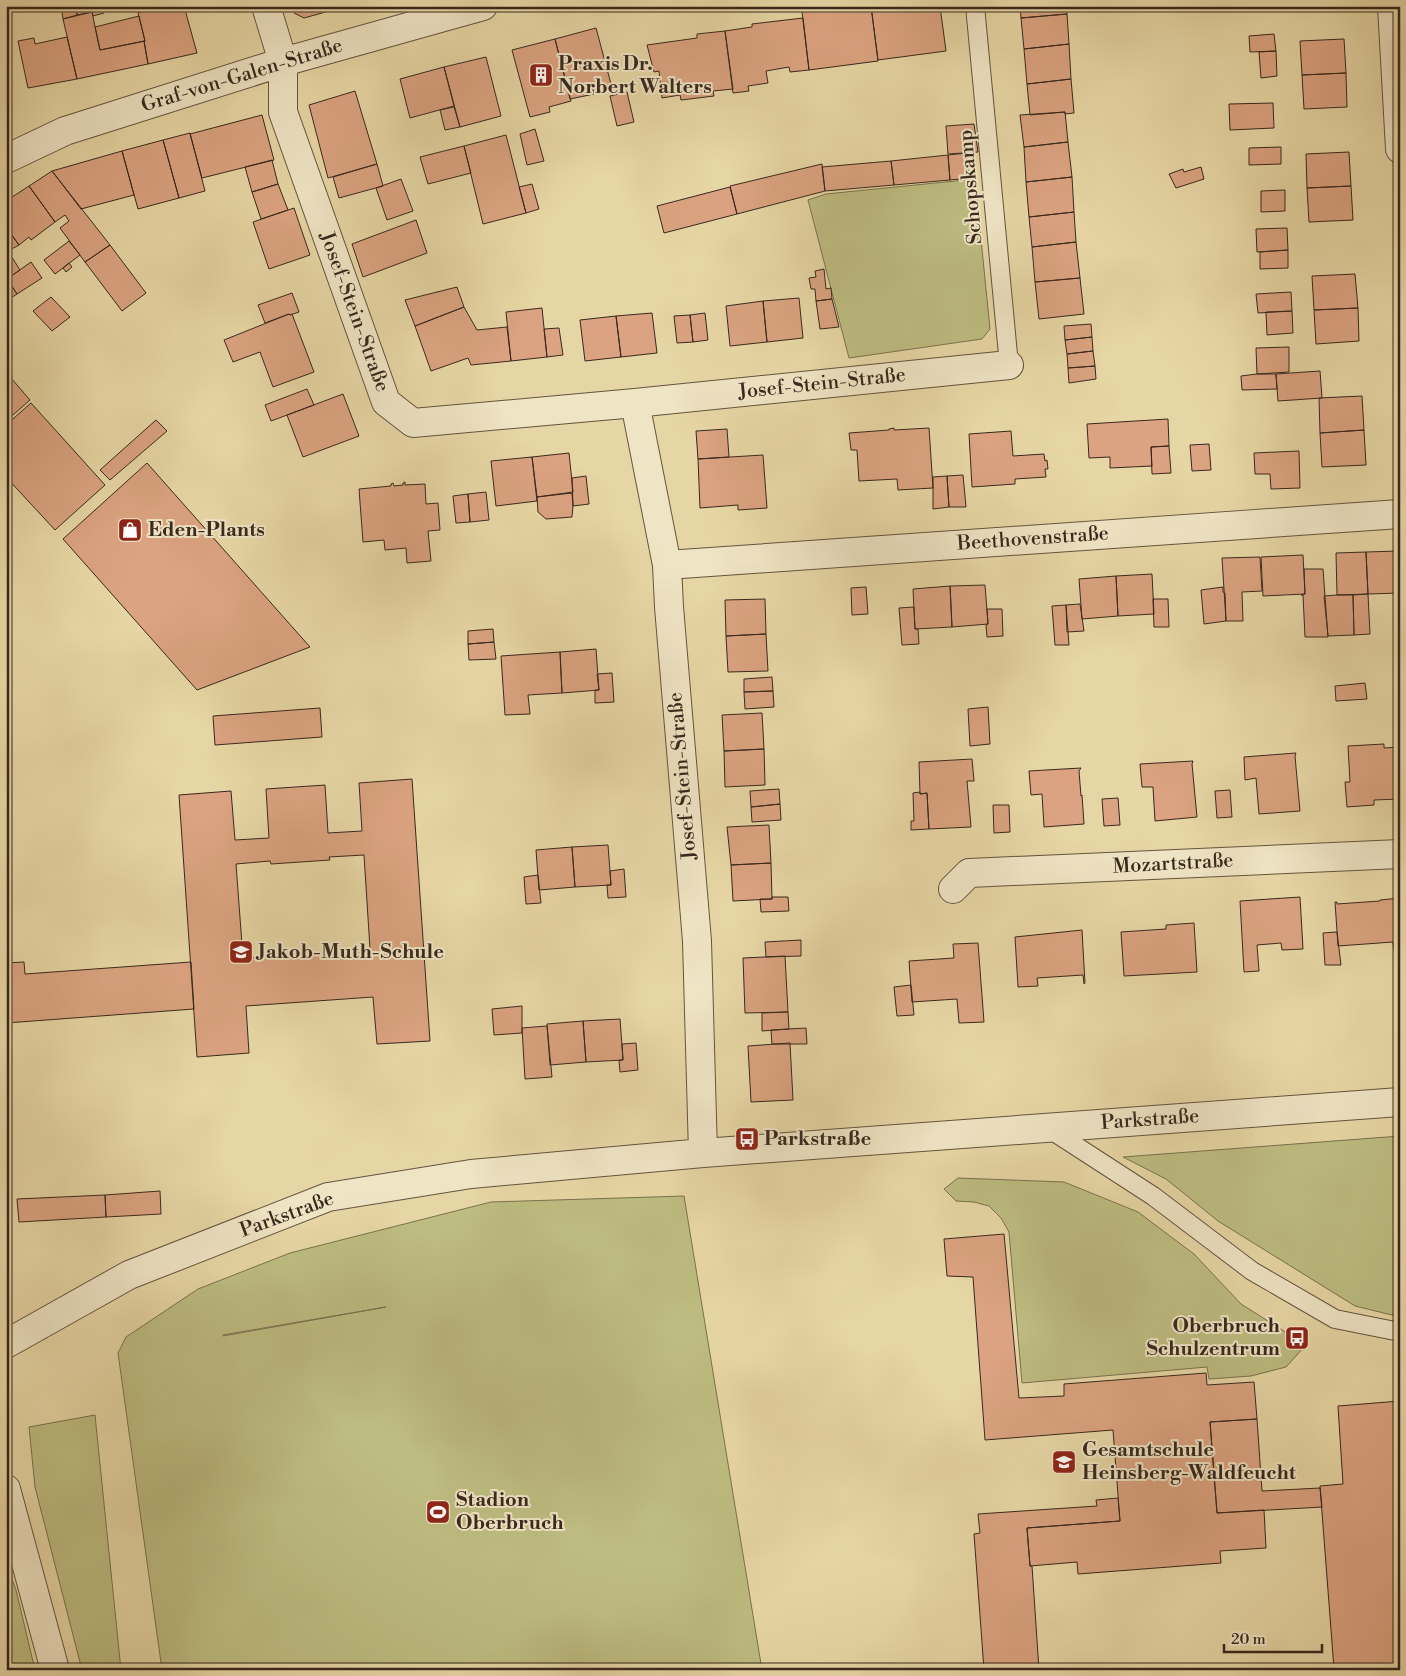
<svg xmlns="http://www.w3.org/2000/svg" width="1406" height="1676" font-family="'Libre Bodoni',serif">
<rect width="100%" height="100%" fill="#e7d6a5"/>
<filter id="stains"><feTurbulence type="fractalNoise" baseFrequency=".004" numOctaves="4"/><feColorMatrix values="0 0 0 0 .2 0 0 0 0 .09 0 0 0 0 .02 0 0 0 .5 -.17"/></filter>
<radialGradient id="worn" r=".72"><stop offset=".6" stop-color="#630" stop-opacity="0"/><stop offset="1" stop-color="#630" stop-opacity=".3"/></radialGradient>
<path fill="#bdbc81" stroke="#7a724f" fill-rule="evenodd" d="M975,179L990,329L982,339L849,358L808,200L826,194Z
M1400,1136V1317L1355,1306L1218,1221L1166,1179L1123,1157Z
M958,1178L1064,1182L1138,1212L1194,1254L1241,1304L1306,1345L1286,1367L1251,1376L1209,1379L1207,1367L1022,1383L1009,1232L1001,1218L989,1206L974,1202L956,1201L944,1189Z
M684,1196L762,1670H162L118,1353L126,1337L198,1289L290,1253L491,1202ZM386,1307L223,1336V1335Z
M95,1415L121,1670H82L35,1487L29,1427Z
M6,1563L16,1590L35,1670H6Z"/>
<path fill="#dba381" stroke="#38281d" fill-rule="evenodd" d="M6,6H24V9L6,12Z
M24,6H43L24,9Z
M61,6H76L77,15L63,19Z
M76,6H102L104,13L93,16L92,12L77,15Z
M162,6H184L197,53L148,64L144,41H145L138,13Z
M293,6H347L304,18L294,13Z
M846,6H871L878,61L809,70L802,12Z
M871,6H940L946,51L878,60Z
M1020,6H1067V14L1021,18Z
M92,12L100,50L144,41L148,64L77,79L63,19Z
M1067,14L1069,44L1024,49L1021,18Z
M139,16L145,41L100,50L95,27Z
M803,18L809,70L790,72L789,67L766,71L768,83L748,86L749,91L733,93L725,31L752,27V24Z
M596,28L611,84L593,89L594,94L570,99L555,39Z
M725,31L733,89L713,91L714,96L681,100L680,95L662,98L659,71L654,72L647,45L697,38V34Z
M1274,34L1276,51L1250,52L1249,36Z
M67,37L77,79L28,88L18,41L34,38L35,44Z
M555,39L571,101L549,107L550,112L530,117L512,50Z
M1344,39L1346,73L1302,75L1300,41Z
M1069,44L1071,79L1027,84L1024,49Z
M1276,51L1277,76L1261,78L1259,52Z
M486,57L501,116L460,127L444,67Z
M444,67L454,106L410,118L400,79Z
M1346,73L1347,107L1304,109L1302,75Z
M1071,79L1074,113L1065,114V112L1030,115L1027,84Z
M355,91L377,164L328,178L309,105Z
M627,92L634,122L617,126L610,96Z
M1273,103L1274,128L1230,130L1229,104Z
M454,107L460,127L445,130L440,110Z
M1065,112L1068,142L1024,147L1020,115Z
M262,115L274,160L202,178L190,134Z
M974,124L978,152L948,154L946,126Z
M535,129L544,161L527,165L520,134Z
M190,133L205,191L179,198L163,140Z
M506,135L526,213L483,224L464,146Z
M163,140L179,198L138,209L122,151Z
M1068,142L1072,177L1026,182L1024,147Z
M464,146L471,173L428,184L420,157Z
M1281,147V164L1249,165V148Z
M122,151L134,195L81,209L52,171Z
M1349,152L1351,186L1307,188L1306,154Z
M967,153L969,178L950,180L948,155Z
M948,155L950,180L894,185L891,161Z
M272,160L278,184L252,192L245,167Z
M891,161L894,185L825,191L822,167Z
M377,164L383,186L339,198L333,177Z
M822,164L825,191L737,214L730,186Z
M1201,167L1204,179L1176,188L1169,174L1183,169L1184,172Z
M52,171L110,245L85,262L60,228L69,221L65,215L55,222L29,186Z
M1072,177L1074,212L1029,217L1026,182Z
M401,179L413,211L387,220L376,188Z
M278,184L288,210L261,219L252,192Z
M532,184L539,209L526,213L519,187Z
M29,186L55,222L31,240L29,237L19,245L6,227V201Z
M1351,186L1353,220L1309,222L1307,188Z
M730,187L737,214L664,233L657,206Z
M1285,190V211L1261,212V191Z
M294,208L310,255L269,269L253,222Z
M1074,212L1076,242L1032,247L1029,217Z
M416,220L427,253L363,277L352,244Z
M6,227L19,245L8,251L20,270L7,279Z
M1287,228L1288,250L1257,252L1256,229Z
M69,241L80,255L55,274L44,260Z
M1076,242L1080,278L1035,282L1032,247Z
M110,245L146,293L122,311L85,262Z
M1288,250V268L1260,269V252Z
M31,262L42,278L17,294L7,279Z
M69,263L72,267L66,272L63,268Z
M824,269L826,289L831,288L832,299L816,301L815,289H811L809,278L816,277L815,271Z
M1355,274L1358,308L1314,310L1312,276Z
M1080,278L1084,314L1039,319L1035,282Z
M7,279L17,294L6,301V280Z
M457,287L464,307L415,326L405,300Z
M1291,292L1292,311L1258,313L1256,294Z
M292,293L299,312L290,315L289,314L265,323L258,305Z
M51,297L70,317L52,331L33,311Z
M799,298L803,338L767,342L763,301Z
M832,299L839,327L820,329L816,301Z
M763,301L767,342L730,346L726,306Z
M464,307L477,330L507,327L511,361L471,365L468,358L431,371L415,326Z
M542,308L547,357L511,361L506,312Z
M1358,308L1359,341L1316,344L1314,310Z
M1292,311L1293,333L1267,335L1266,312Z
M652,313L657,353L621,357L616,316Z
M705,313L708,340L693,342L690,315Z
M289,314L290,315L292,314L314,372L273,387L260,352L233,362L224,340Z
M690,315L693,342L677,343L674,316Z
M616,316L621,357L585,361L580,320Z
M1091,324L1092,337L1065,340L1064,326Z
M559,328L563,355L547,357L544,329Z
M1092,337L1093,351L1067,354L1065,340Z
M1289,347V372L1257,374L1256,348Z
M1093,351L1095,366L1068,368L1067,354Z
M1095,366L1096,379L1069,383L1068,368Z
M1320,371L1322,398L1278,401L1276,374Z
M1257,374H1276L1277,389L1242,390L1241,376Z
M11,378L30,400L6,421V382Z
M307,389L314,405L271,421L265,405Z
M343,394L359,436L303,457L287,415Z
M1362,396L1364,430L1320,433L1319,398Z
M31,403L105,485L55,530L6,477V425Z
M1168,419L1169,446L1151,447L1152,466L1110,468V457L1089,458L1087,424Z
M156,420L167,431L110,480L100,470Z
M894,428V430L929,428L933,488L898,490L897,479L859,481L857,450H851L849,433L889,430V429Z
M727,429L729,457L698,459L696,431Z
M1364,430L1366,465L1322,467L1320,433Z
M1011,431L1013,456L1044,454L1045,461L1047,460L1048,469H1045L1046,477L1015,479V484L972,487L969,434Z
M1209,444L1211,470L1192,471L1190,445Z
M1169,446L1171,473L1152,474L1151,447Z
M1299,451L1300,488L1271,489L1270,474H1255L1254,453Z
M569,453L573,492L537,497L532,457Z
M763,455L767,508L738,510V505L700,508L698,459Z
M532,457L537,501L496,506L491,461Z
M147,463L310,647L197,690L63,539Z
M963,475L966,507H949L947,476Z
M586,476L589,504L573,506L572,478Z
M947,476L949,507L933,509V477Z
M405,482V485L425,484L426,504L438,503L440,530L428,531L431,561L407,563L406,548L385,550L384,540L363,542L359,489L391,486V484L393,483L394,486L403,485V483Z
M486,492L489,520L470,522L468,494Z
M572,493L573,506L572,517L546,519L538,512L537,497Z
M468,494L470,522L456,523L453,496Z
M1399,551L1400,593L1368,594L1366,552Z
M1366,552L1368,594L1337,595L1336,553Z
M1303,555L1305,594L1263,596L1261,557Z
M1260,557L1262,591L1242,592L1243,621H1226L1222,558Z
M1304,569H1323L1328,637H1305L1303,595H1301L1305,594Z
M1152,574L1154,614L1118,616L1116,576Z
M1116,576L1118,616L1082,619L1079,579Z
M985,585L988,624L952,627L950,586Z
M950,586L952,627L915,629L913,589Z
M866,587L868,614L852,615L851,588Z
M1223,587V592L1225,593L1226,621L1204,624L1201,590Z
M1368,594L1370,634L1354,635L1353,595Z
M1337,595H1353L1354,635L1328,636L1324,596Z
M765,599L766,634L726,636L725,600Z
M1153,599H1168L1169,627H1154Z
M1080,604L1084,631L1067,632L1066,605Z
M1066,605L1069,645H1055L1052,606Z
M914,607L915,629H918L919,644L902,645L899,608Z
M987,609H1002L1003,636L987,637L986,625L988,624Z
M493,629L494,642L468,644V631Z
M766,634L768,671L728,672L726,636Z
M494,642L496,659L469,660L468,644Z
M596,649L599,690L562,693L560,652Z
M560,652L562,693L528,695L530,714L505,715L501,656Z
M612,673L614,702L595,703V690H599L597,674Z
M1400,675V690L1396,676Z
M772,677L773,691L744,692V679Z
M1365,683L1367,699L1336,701L1335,686Z
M773,691L774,707L745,709L744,692Z
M988,707L990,744L970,746L968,709Z
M320,708L322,737L215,745L213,716Z
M762,713L764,749L724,751L722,715Z
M1384,744V748L1400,747V799L1374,800V805L1347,807L1345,782H1350L1348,746Z
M764,749L765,785L725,787L724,751Z
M1296,753L1295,756L1300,811L1259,814L1256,778L1245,780L1244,757Z
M972,759L974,781H967L971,827L929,829L927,793L920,794L919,762Z
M1193,761L1192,764L1197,817L1155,821L1153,787H1142L1140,764Z
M1081,768L1079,771L1081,796L1082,795L1084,824L1044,827L1042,794L1031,795L1029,771Z
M412,779L430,1041L377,1044L373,997L246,1006L249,1053L197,1057L179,795L231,791L235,840L269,838L266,789L325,785L328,833L362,831L359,783ZM364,855L370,949L243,958L236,864L270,861L271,864L330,860L329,857Z
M779,789L780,804L751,807L750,791Z
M1230,790L1232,817L1217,818L1215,791Z
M920,792V794L927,793L929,829L911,830V821H914L913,793Z
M1118,798L1120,825L1104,826L1102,799Z
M780,804L781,820L752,822L751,807Z
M993,805H1009L1010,832L994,833Z
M769,825L771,863L731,865L727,827Z
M608,845L611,885L575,887L572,847Z
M572,847L575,887L539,890L536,850Z
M771,863L772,899L733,901L731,865Z
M624,869L626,897L608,898L607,885H611L610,871Z
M538,875L541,903L526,904L524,877Z
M772,897H788L789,911L761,912L760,899H772Z
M1300,897L1303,949L1282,950L1281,943L1257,945L1259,971L1244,972L1240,901Z
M1400,898V950L1394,951L1393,942L1338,946L1335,902H1337V904L1380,901V900Z
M1194,923L1197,972L1124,976L1121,932L1166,929V925Z
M1082,930L1085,983L1084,984L1083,975L1037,978L1038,986L1018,987L1015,937Z
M1337,932L1341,965H1325L1323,933Z
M801,940V956L766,957L765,942Z
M978,943L984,1022L959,1023L957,999L912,1002L909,961L954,958L953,944Z
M785,956L788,1012L745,1013L743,958Z
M24,962L25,974L191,962L194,1009L6,1023V963Z
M911,985L914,1015L897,1016L894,987Z
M522,1006V1033L494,1035L492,1009Z
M788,1012L789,1029L762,1031V1013Z
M620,1019L623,1060L586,1062L583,1021Z
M583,1021L586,1062L550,1065L547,1024Z
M547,1026L552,1077L525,1079L522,1028Z
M806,1028L807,1044H772L771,1030Z
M636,1043L638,1070L620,1072L619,1060H623L622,1044Z
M790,1043L793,1100L751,1102L748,1046Z
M160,1191L161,1214L106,1217L105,1195Z
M105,1195L106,1217L19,1222L17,1199Z
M1004,1234L1019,1398L1064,1396V1384L1206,1373L1207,1385L1254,1382L1257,1419L1210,1422L1217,1513L1264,1510L1266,1548L1220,1551L1221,1563L1078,1574L1077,1562L1030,1566L1027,1528L1120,1521L1113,1430L985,1440L973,1277L947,1276L944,1239Z
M1400,1401V1664L1395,1665V1670H1383V1666L1334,1669L1320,1486L1343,1484L1338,1406Z
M1257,1419L1262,1491L1320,1488L1322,1507L1217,1513L1210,1422Z
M1118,1498L1120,1521L1027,1528L1030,1566H1032L1039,1670H984L974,1534L980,1533L978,1514L1097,1506L1096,1500Z"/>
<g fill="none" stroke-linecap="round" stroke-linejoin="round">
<defs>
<path id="lane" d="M975,6L1009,365
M1048,1128L1153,1196L1252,1271L1335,1319L1400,1332"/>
<path id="street" d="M266,6L283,62V112L386,402L413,423L635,403L1009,365
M1392,6L1400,149
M6,159L65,131L283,62L483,6
M635,403L667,565L669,607L697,941L703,1153
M667,565L1400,514
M953,889L969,873L1400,854
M6,1344L129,1275L328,1197L471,1174L703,1153L1400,1102
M6,1489L55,1670"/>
</defs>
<use href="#lane" stroke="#64543f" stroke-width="20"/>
<use href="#street" stroke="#64543f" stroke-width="30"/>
<use href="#lane" stroke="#efe4c4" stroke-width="18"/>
<use href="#street" stroke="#efe4c4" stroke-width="28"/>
</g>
<defs>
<symbol id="building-square" viewBox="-11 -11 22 22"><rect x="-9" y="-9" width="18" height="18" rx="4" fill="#8f2418" stroke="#efe4c4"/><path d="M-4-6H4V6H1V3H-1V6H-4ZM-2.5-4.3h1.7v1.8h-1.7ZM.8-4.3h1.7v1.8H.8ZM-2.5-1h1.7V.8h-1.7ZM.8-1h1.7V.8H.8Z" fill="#fff"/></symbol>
<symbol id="shop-square" viewBox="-11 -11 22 22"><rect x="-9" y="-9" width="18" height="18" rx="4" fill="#8f2418" stroke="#efe4c4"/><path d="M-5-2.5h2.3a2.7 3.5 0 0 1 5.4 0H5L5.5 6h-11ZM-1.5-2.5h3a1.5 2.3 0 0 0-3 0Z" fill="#fff"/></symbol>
<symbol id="school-square" viewBox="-11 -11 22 22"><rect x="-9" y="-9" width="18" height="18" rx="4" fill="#8f2418" stroke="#efe4c4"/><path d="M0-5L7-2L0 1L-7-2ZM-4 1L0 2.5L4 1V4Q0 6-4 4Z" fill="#fff"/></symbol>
<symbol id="bus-square" viewBox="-11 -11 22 22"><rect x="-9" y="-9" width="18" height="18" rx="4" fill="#8f2418" stroke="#efe4c4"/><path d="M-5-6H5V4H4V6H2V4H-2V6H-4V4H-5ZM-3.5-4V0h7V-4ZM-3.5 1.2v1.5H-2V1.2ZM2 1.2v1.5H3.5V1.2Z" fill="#fff"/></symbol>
<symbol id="stadium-square" viewBox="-11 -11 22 22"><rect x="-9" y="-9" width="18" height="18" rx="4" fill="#8f2418" stroke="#efe4c4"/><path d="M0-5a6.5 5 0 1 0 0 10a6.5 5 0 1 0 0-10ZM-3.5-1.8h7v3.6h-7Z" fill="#fff"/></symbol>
</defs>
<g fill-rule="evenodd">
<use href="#building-square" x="527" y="61" width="28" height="28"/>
<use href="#shop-square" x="116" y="516" width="28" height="28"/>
<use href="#school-square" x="227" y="938" width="28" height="28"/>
<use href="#bus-square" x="733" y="1125" width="28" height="28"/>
<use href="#bus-square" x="1283" y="1324" width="28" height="28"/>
<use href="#school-square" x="1050" y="1448" width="28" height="28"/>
<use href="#stadium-square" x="424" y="1498" width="28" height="28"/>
</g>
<g text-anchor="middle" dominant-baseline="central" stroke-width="4" stroke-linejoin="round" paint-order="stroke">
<g font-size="20" font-weight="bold" fill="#38281d" stroke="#efe4c4" text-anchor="start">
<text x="558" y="64">Praxis Dr.<tspan x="558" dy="23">Norbert Walters</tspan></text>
<text x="148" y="530">Eden-Plants</text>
<text x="258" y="952">Jakob-Muth-Schule</text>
<text x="764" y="1139">Parkstraße</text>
<text x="1280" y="1326" text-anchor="end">Oberbruch<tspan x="1280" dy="23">Schulzentrum</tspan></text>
<text x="1082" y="1450">Gesamtschule<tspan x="1082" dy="23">Heinsberg-Waldfeucht</tspan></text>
<text x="456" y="1500">Stadion<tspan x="456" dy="23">Oberbruch</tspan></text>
</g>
<g font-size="20" fill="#38281d" stroke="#efe4c4">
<text transform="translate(242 76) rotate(-17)">Graf-von-Galen-Straße</text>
<text transform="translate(971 187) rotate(-95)">Schopskamp</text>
<text transform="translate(354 312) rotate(70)">Josef-Stein-Straße</text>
<text transform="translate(822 384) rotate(-6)">Josef-Stein-Straße</text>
<text transform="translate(1033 539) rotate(-4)">Beethovenstraße</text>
<text transform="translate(683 776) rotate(-95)">Josef-Stein-Straße</text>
<text transform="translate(1173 864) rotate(-3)">Mozartstraße</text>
<text transform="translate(1150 1120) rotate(-4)">Parkstraße</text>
<text transform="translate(287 1215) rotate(-20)">Parkstraße</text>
</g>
</g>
<rect width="1406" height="1676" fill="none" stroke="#e7d6a5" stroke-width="25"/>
<rect x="8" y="8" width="1391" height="1661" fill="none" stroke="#38281d" stroke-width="2.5"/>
<rect x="12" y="12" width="1381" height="1651" fill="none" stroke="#38281d"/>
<path d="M1224 1644v8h98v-8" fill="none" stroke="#38281d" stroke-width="2.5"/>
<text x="1231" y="1644" font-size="15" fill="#38281d" stroke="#efe4c4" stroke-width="4" paint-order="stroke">20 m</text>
<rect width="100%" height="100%" filter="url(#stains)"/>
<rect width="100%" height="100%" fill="url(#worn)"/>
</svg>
